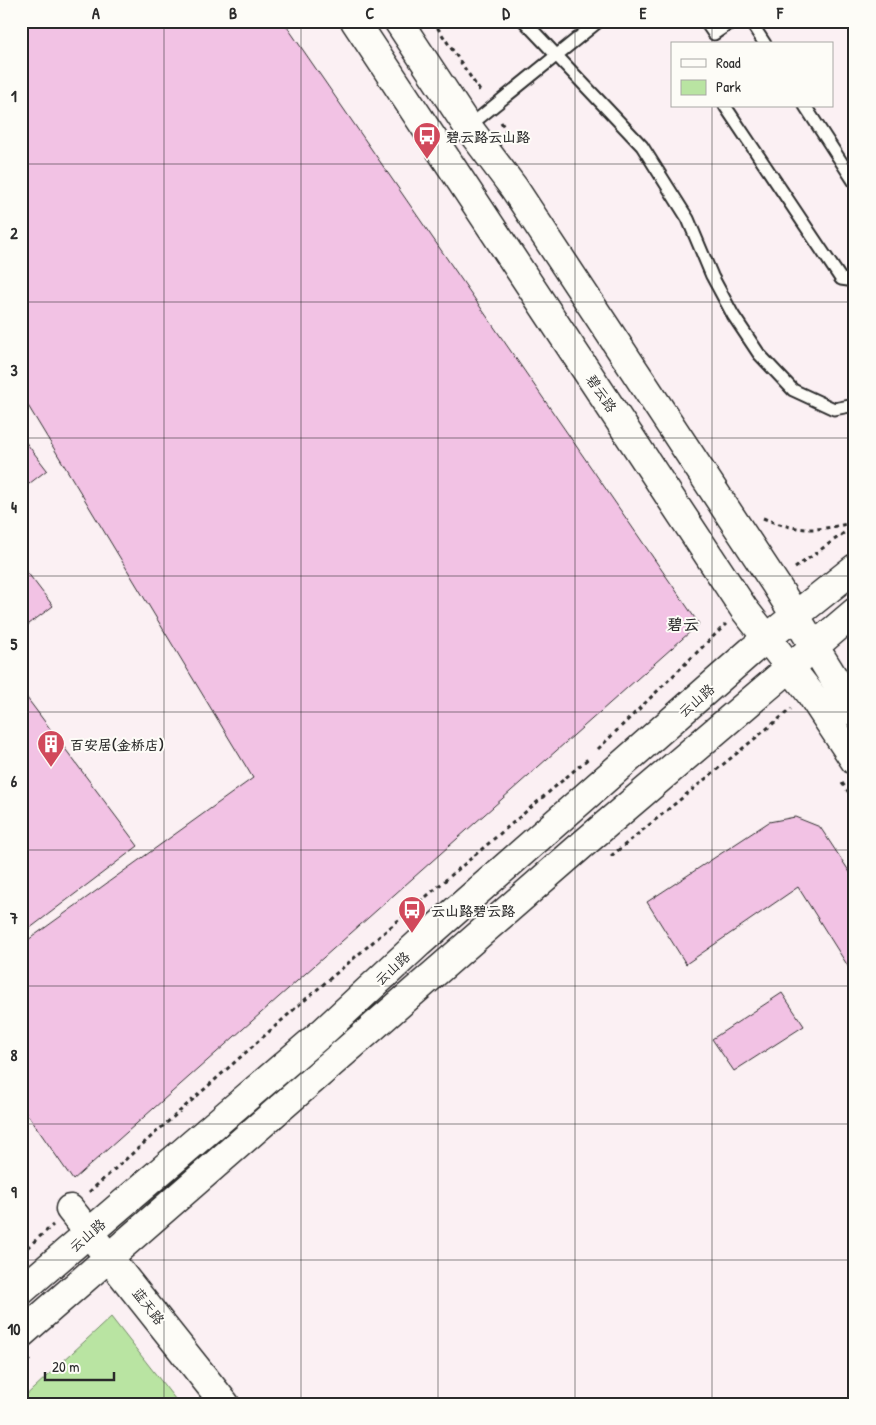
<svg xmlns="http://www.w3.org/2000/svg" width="876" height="1425" font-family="'Patrick Hand','LXGW WenKai TC',sans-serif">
<rect width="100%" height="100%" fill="#fbf0f3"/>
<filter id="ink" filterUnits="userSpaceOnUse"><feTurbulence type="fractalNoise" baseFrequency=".02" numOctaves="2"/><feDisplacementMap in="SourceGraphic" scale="10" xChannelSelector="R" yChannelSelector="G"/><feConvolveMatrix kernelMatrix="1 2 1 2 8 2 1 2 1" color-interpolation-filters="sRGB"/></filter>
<g filter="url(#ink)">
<path fill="#b9e4a2" stroke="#728866" d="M111,1317L179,1404H21V1400Z"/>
<path fill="#f2c2e4" stroke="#2b2b2b" d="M21,21H283L699,624L73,1180L21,1105V945L253,778L21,394Z
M21,436L47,470L21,490Z
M21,564L53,606L21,630Z
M21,690L138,846L21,935Z
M795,817L820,827L855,880V969L851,971L798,887L686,964L647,902L769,822Z
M782,993L804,1026L734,1071L712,1039Z"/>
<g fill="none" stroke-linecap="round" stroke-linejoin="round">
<defs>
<path id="lane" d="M524,21L642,146L688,219L712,276L733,315L759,354L793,390L834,409L855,405
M705,21L714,34L733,21
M743,21L752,24L765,44
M725,106L841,279L855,281
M805,106L855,183
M468,127L599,21"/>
<path id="secondary" d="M355,21L744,609L810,693L855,761
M398,21L468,127L514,188L776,585L855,712
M70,1209L225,1404
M21,1291L323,1032L419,943L751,651L855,568
M21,1334L582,845L855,612"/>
</defs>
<use href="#lane" stroke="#2b2b2b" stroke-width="15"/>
<use href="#secondary" stroke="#2b2b2b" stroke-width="31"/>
<path stroke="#2b2b2b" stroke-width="3" stroke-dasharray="4 4" stroke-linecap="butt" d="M433,21L482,94
M501,122L512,140
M763,518C799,533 818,531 855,522
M795,568L855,525
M598,749L726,624
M842,783L855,801
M611,856L791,709
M89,1192L299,1005L590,757
M21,1253L53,1225
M21,1367L30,1359"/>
<use href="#lane" stroke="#fdfcf7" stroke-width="11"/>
<use href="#secondary" stroke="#fdfcf7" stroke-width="28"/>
</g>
</g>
<path fill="none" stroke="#2b2b2b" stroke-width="1" stroke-opacity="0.55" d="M164,21V1404M301,21V1404M438,21V1404M575,21V1404M712,21V44M712,106V1404M21,164H855M21,302H855M21,438H855M21,576H855M21,712H855M21,850H855M21,986H855M21,1124H855M21,1260H855"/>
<defs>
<symbol id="bus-pin" viewBox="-11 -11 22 30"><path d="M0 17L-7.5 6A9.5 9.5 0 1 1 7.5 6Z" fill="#d1495b" stroke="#fdfcf7"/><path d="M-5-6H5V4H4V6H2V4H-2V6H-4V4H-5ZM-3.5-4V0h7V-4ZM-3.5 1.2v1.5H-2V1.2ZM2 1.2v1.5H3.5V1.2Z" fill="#fff"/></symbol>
<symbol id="building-pin" viewBox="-11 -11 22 30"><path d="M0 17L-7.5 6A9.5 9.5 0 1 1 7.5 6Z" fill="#d1495b" stroke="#fdfcf7"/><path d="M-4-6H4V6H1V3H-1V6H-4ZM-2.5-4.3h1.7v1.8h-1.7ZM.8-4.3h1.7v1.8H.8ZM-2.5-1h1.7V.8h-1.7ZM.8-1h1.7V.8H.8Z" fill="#fff"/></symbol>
</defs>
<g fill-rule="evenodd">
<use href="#bus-pin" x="411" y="120" width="32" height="43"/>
<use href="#building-pin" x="35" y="728" width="32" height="43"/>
<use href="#bus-pin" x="396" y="894" width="32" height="43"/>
</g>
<g text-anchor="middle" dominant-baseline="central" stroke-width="4" stroke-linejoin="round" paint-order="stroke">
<g font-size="14" font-weight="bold" fill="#2b2b2b" stroke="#fdfcf7" text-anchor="start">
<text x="446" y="136">碧云路云山路</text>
<text x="70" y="744">百安居(金桥店)</text>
<text x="431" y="910">云山路碧云路</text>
</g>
<g font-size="14" fill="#2b2b2b" stroke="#fdfcf7">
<text transform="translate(602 393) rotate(56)">碧云路</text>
<text transform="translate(696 700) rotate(-41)">云山路</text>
<text transform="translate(392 968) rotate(-43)">云山路</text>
<text transform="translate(87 1235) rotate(-41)">云山路</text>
<text transform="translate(149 1306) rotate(52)">蓝天路</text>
</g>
<g font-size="16" font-weight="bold" fill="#2b2b2b" stroke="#fdfcf7">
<text x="683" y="624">碧云</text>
</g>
</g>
<rect width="876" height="1425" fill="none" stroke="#fdfcf7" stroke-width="55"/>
<rect x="671" y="42" width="162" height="65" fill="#fdfcf7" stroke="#a9a8a5"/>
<rect x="681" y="59" width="25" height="8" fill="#fdfcf7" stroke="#a9a8a5"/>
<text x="716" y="68" font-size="15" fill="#2b2b2b">Road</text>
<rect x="681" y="80" width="25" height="15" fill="#b9e4a2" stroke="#a9a8a5"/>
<text x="716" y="92" font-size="15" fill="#2b2b2b">Park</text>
<path d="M45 1372v8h69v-8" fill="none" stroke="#2b2b2b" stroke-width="2.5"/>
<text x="52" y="1372" font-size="15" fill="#2b2b2b" stroke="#fdfcf7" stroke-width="4" paint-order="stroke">20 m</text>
<rect x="28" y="28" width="820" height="1370" fill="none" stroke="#2b2b2b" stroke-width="2"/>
<g font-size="16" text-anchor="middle" font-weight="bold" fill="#2b2b2b">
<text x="96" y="19">A</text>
<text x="233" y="19">B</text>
<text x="370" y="19">C</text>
<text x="506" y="19">D</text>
<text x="643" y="19">E</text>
<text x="780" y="19">F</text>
<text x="14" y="102">1</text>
<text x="14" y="239">2</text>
<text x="14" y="376">3</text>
<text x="14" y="513">4</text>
<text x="14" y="650">5</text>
<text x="14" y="787">6</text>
<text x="14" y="924">7</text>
<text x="14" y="1061">8</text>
<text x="14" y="1198">9</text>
<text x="14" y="1335">10</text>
</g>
</svg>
